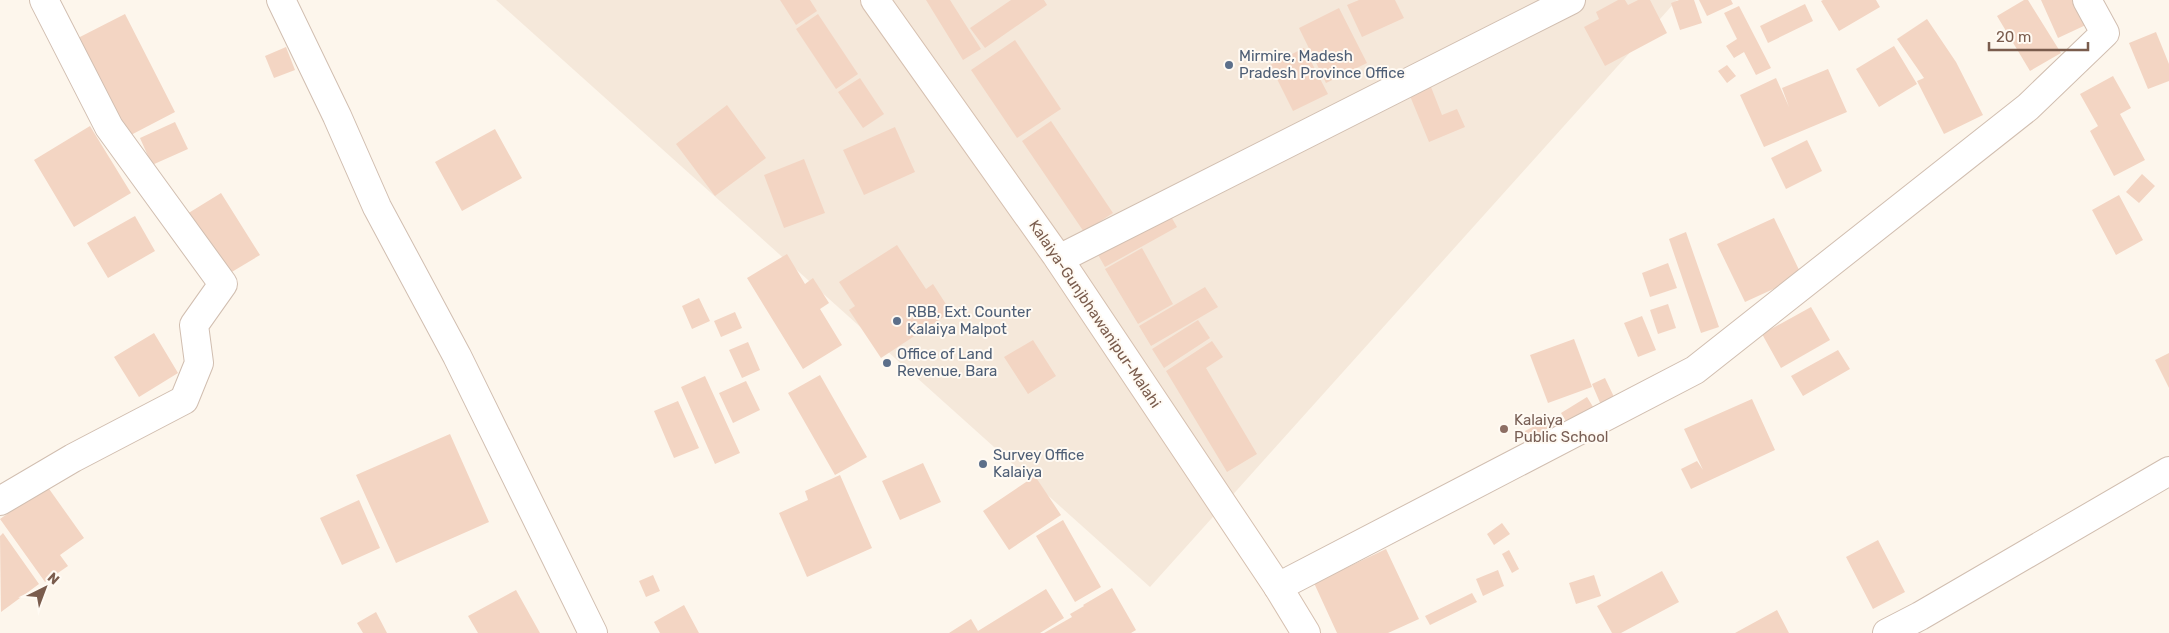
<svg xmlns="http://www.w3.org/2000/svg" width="2169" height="633" font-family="Rubik,sans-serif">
<rect width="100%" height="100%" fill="#fdf6ec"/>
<path fill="#f5e8da" d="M496,0H1677L1150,587Z"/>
<path fill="#f3d5c3" d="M780,0H810L817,11L796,25Z
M926,0H950L981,49L963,60Z
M1011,0H1044L1047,5L985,48L970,28Z
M1359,0H1395L1404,18L1362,37L1347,5Z
M1618,0H1625L1628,5L1638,0H1650L1667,33L1605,66L1584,27L1599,19L1596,12Z
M1679,0H1694L1702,23L1680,30L1671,3Z
M1699,0H1731L1733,4L1707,16Z
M1823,0H1876L1880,7L1839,31L1821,1Z
M2024,0H2028L2061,53L2030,71L1997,16Z
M2041,0H2078L2088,24L2058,38Z
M1805,4L1813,21L1768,43L1760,26Z
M1739,6L1771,68L1756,75L1744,52L1734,58L1726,46L1737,39L1724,13Z
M1339,8L1367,63L1326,83L1299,28Z
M125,14L175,112L127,137L76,39Z
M818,14L858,74L836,89L796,29Z
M1927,19L1956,62L1983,115L1944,134L1917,81L1924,78L1897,39Z
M2156,32L2169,64V81L2148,89L2129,43Z
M1015,40L1061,109L1017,138L971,70Z
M1894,46L1917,84L1879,107L1856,69Z
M286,47L295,70L274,78L265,56Z
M1304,48L1328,94L1293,111L1270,65Z
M1727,65L1736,76L1727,83L1718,71Z
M1828,69L1847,112L1764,147L1740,95L1776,78L1789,107L1782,88Z
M2113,76L2131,108L2120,114L2145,160L2114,176L2090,131L2098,126L2080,94Z
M860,78L884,114L863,128L838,92Z
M1431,87L1442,115L1457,109L1465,127L1429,142L1410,96Z
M727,105L766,158L715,196L676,144Z
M1051,121L1113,213L1084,232L1022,141Z
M175,122L188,149L152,165L140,138Z
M90,126L131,193L74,227L34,160Z
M895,127L915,172L864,195L843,150Z
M495,129L522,178L462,211L435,162Z
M1807,140L1822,171L1786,189L1771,158Z
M804,159L825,213L784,228L764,175Z
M2142,174L2155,186L2139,203L2126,192Z
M221,193L260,255L225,276L187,214Z
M2119,195L2143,240L2116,255L2092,210Z
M1169,213L1177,227L1105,267L1097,253Z
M135,216L155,251L108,278L87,243Z
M1774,218L1802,276L1745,302L1717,244Z
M1686,232L1719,327L1701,333L1669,239Z
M897,245L926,289L933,284L951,312L881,358L849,310L855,306L839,282Z
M1142,248L1173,304L1138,324L1105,269Z
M787,254L805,284L813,278L829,303L820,309L842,345L803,369L747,278Z
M1668,263L1677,288L1650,297L1642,273Z
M1205,287L1218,307L1151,346L1139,326Z
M699,298L710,321L692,329L682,306Z
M1668,304L1676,328L1658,334L1650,310Z
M1811,307L1830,340L1781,368L1762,334Z
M735,312L742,328L721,337L714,321Z
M1642,316L1656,350L1638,357L1624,323Z
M1198,320L1210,338L1164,368L1152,349Z
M154,333L178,373L139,397L114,357Z
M1574,339L1592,387L1548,403L1530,355Z
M1033,340L1056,376L1028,394L1004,357Z
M1212,341L1223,357L1206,368L1257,454L1227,472L1166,371Z
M748,342L760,370L742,378L729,350Z
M1838,350L1850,369L1803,396L1791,376Z
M2169,353V388L2155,360Z
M820,375L867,457L835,475L788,393Z
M705,376L740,453L715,464L681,387Z
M1605,378L1615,399L1601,405L1592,384Z
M746,381L760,410L733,423L719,393Z
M1587,397L1595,410L1569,426L1561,413Z
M1752,399L1775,450L1691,489L1681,469L1697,461L1703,470L1684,429Z
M678,401L699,448L674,458L654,411Z
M1550,418L1556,429L1530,442L1525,431Z
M450,434L489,522L396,563L356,475Z
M923,463L941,502L900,520L882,481Z
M840,475L872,548L807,577L779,513L808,500L805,491Z
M1035,476L1061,515L1009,550L983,511Z
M47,486L84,538L60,555L68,566L45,582L0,519Z
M359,500L380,548L342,565L320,518Z
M1063,520L1101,587L1075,602L1036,536Z
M1502,523L1510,534L1494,545L1487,534Z
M3,533L39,584L1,612L0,536Z
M1878,540L1905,592L1873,609L1846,557Z
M1386,549L1419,619L1388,633H1337L1314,583Z
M1509,550L1519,569L1512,573L1502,554Z
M1498,570L1504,586L1483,596L1476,579Z
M1662,571L1679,602L1621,633H1612L1597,606Z
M653,575L660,591L646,597L639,581Z
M1594,575L1601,596L1576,604L1569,583Z
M1112,588L1136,630L1131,633H1044L1072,617L1070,614L1084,606L1083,605Z
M1046,589L1064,618L1040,633H949L971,619L978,631Z
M516,590L540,633H478L468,616Z
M1472,593L1477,602L1430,625L1425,616Z
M684,605L699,633H660L654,622Z
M1777,610L1789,633H1735Z
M376,612L387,633H363L357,623Z"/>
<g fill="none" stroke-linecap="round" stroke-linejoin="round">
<defs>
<path id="street" d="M281,0L337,116L377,207L457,356L593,633
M1059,259L1571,0
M0,501L73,458L184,400L199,363L194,325L223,284L109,127L44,0
M1278,587L1695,370L2028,107L2105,33L2087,0
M1887,633L1920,616L2169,471"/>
<path id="secondary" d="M875,0L1056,255L1278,587L1306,633"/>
</defs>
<use href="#street" stroke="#d1beb0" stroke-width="30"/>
<use href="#secondary" stroke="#d6c0b0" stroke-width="30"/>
<use href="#street" stroke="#fff" stroke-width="28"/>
<use href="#secondary" stroke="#fff" stroke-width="28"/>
</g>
<g fill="#5c6f8a" stroke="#fffaf3" stroke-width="2">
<circle cx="1229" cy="65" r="5"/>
<circle cx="897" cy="321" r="5"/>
<circle cx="887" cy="363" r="5"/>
<circle cx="983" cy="464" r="5"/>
</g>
<circle fill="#8d6e63" stroke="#fffaf3" stroke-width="2" cx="1504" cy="429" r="5"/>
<g text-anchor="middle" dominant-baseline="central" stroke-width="4" stroke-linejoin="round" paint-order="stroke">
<g font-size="15" fill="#4e5e75" stroke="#fffaf3" text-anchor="start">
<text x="1239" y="56">Mirmire, Madesh<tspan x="1239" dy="17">Pradesh Province Office</tspan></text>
<text x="907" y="312">RBB, Ext. Counter<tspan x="907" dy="17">Kalaiya Malpot</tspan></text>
<text x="897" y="354">Office of Land<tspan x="897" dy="17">Revenue, Bara</tspan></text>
<text x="993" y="455">Survey Office<tspan x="993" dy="17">Kalaiya</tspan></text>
</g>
<g font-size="15" fill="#7a5c4d" stroke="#fffaf3">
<text transform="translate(1095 314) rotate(56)">Kalaiya-Gunjbhawanipur-Malahi</text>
</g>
<g font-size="15" fill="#785e54" stroke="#fffaf3" text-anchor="start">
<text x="1514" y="420">Kalaiya<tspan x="1514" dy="17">Public School</tspan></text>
</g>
</g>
<g transform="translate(45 588) rotate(42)" stroke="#fffaf3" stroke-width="4" paint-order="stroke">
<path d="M0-4L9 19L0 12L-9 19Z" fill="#7a5c4d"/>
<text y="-8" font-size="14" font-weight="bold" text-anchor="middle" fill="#7a5c4d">N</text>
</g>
<path d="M1989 42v8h99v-8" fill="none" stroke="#7a5c4d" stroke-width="2.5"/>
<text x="1996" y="42" font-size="15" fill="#7a5c4d" stroke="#fffaf3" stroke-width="4" paint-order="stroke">20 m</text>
</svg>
